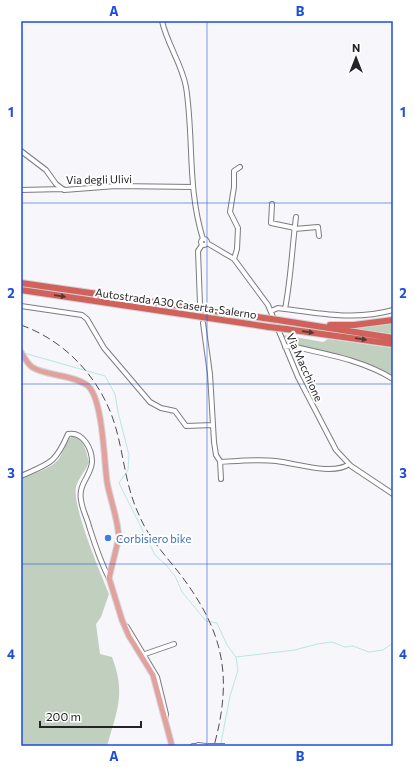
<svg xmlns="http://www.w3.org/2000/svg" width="414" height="767" font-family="Commissioner,sans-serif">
<rect width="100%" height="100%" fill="#f6f6fb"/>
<path fill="#c1cfbf" d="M393,322V334L356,329L354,328Z
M283,335L323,342L328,339L393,348V377L359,361L288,343Z
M72,436C84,438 86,451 89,462C86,470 78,479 76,487C72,507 101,574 109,594L101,617L96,624L100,654L112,657C126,693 117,711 107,746H21V479C33,473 49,470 58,460C64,453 65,441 72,436Z"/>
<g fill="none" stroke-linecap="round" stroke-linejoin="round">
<path stroke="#bde5e5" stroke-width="1" d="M24,353L105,376L115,394L118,412L129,455L128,470L119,483L155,555L166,565L175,576L182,592L206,621L217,623L227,645L236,657L238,670L230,696L221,743
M236,657L295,650L317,644L332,642L345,647L353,646L369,652L383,650L393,643"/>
<defs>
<path id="minor" d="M162,21C167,44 182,64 186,87C194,138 187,188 203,239
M21,151L46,170L56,184L64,190L116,186L193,187
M21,190L63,189
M272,204L271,223L295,228
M294,229L318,227L319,236
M201 242a3 3 0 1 1 6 0a3 3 0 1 1-6 0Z
M207,243L234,259L268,305L298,377L336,450L351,466L393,494
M234,259L237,249L238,228L230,212L234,187V171L240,167
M200,304L198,251L202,245
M21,306L82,315L87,319L104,348L150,402L161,408L175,411L186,426L213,425
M285,309C291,278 292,248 296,217
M271,311L278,308C317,313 355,321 393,310
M203,323L210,374L214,442L216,455L220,461L221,479
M285,347L291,346C326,354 362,360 393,379
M220,462C238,461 258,459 276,461C295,463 333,476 349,464
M21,476C50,463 55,464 68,434C83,431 92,449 92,462C91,476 78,484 81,500C82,509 87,518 89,526C95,545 100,561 109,578
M127,627L157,677L166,714L165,719
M145,654L174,644
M198,745L206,746
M193,746H195"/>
<path id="major" d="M21,352C24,357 27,363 32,367C45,376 71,374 87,385C103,397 104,461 107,482C110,498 116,514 118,530L119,537L109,578L122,620L129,636L153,675L172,746"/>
<path id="highway" d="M21,283L264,318
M21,290L269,327
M278,320L393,338
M330,325H354L393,320
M286,329L393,344"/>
</defs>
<use href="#minor" stroke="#7c7c81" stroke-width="6"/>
<use href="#major" stroke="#d3d3d4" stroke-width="7"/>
<use href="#highway" stroke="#d3d3d4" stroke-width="8"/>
<use href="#minor" stroke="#fff" stroke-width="4"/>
<use href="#major" stroke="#e3a19d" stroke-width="5"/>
<use href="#highway" stroke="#d1625b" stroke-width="6"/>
<path stroke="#4f4f52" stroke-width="1" stroke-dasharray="8 4" stroke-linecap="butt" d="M21,325C66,341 101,379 115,425C124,455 125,485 139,515C148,537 165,555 180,574C224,632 233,676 214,746"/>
<defs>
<path id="minor-bridge" d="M208,746H225"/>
<path id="highway-bridge" d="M264,318L278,320
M269,327L286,329"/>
</defs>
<use href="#minor-bridge" stroke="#7c7c81" stroke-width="6" stroke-linecap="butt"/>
<use href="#highway-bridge" stroke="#d3d3d4" stroke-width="8" stroke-linecap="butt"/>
<use href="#minor-bridge" stroke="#fff" stroke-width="4"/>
<use href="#highway-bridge" stroke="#d1625b" stroke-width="6"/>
</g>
<defs><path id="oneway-solid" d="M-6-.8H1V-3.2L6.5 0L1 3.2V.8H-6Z"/></defs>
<g fill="#583736">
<use href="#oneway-solid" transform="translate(60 296) rotate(8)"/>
<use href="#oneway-solid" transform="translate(308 332) rotate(8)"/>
<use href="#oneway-solid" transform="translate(361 339) rotate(8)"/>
</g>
<path fill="none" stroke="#1d4ed8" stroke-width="1" stroke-opacity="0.55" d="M207,21V746M21,203H393M21,384H393M21,564H393"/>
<circle fill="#3f7fe0" stroke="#fff" stroke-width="1.5" cx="108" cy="538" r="4"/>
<g text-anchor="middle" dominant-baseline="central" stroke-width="4" stroke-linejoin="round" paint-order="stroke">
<g font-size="11" fill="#242426" stroke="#fff">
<text transform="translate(99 179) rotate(-1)">Via degli Ulivi</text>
<text transform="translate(176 303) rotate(8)">Autostrada A30 Caserta-Salerno</text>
<text transform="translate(305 367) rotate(66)">Via Macchione</text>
</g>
<g font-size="11" fill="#366cbe" stroke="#fff" text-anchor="start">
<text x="116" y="538">Corbisiero bike</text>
</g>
</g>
<rect width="414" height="767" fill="none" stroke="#ffffff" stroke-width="44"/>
<g transform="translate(356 58)" stroke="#ffffff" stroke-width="3" paint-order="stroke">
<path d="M0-3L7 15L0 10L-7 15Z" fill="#242426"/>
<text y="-6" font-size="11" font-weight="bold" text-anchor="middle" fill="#242426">N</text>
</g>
<path d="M40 721v6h101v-6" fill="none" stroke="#242426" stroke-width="2"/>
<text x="46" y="721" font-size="12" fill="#242426" stroke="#ffffff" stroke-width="3" paint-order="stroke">200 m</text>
<rect x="22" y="22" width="370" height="723" fill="none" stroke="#1d4ed8" stroke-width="1.5"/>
<g font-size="13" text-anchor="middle" font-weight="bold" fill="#1d4ed8">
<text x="114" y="16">A</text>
<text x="300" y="16">B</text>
<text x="11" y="117">1</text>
<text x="403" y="117">1</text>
<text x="11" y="298">2</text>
<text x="403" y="298">2</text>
<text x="11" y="478">3</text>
<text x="403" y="478">3</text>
<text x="11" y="659">4</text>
<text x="403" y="659">4</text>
<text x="114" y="761">A</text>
<text x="300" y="761">B</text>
</g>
</svg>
